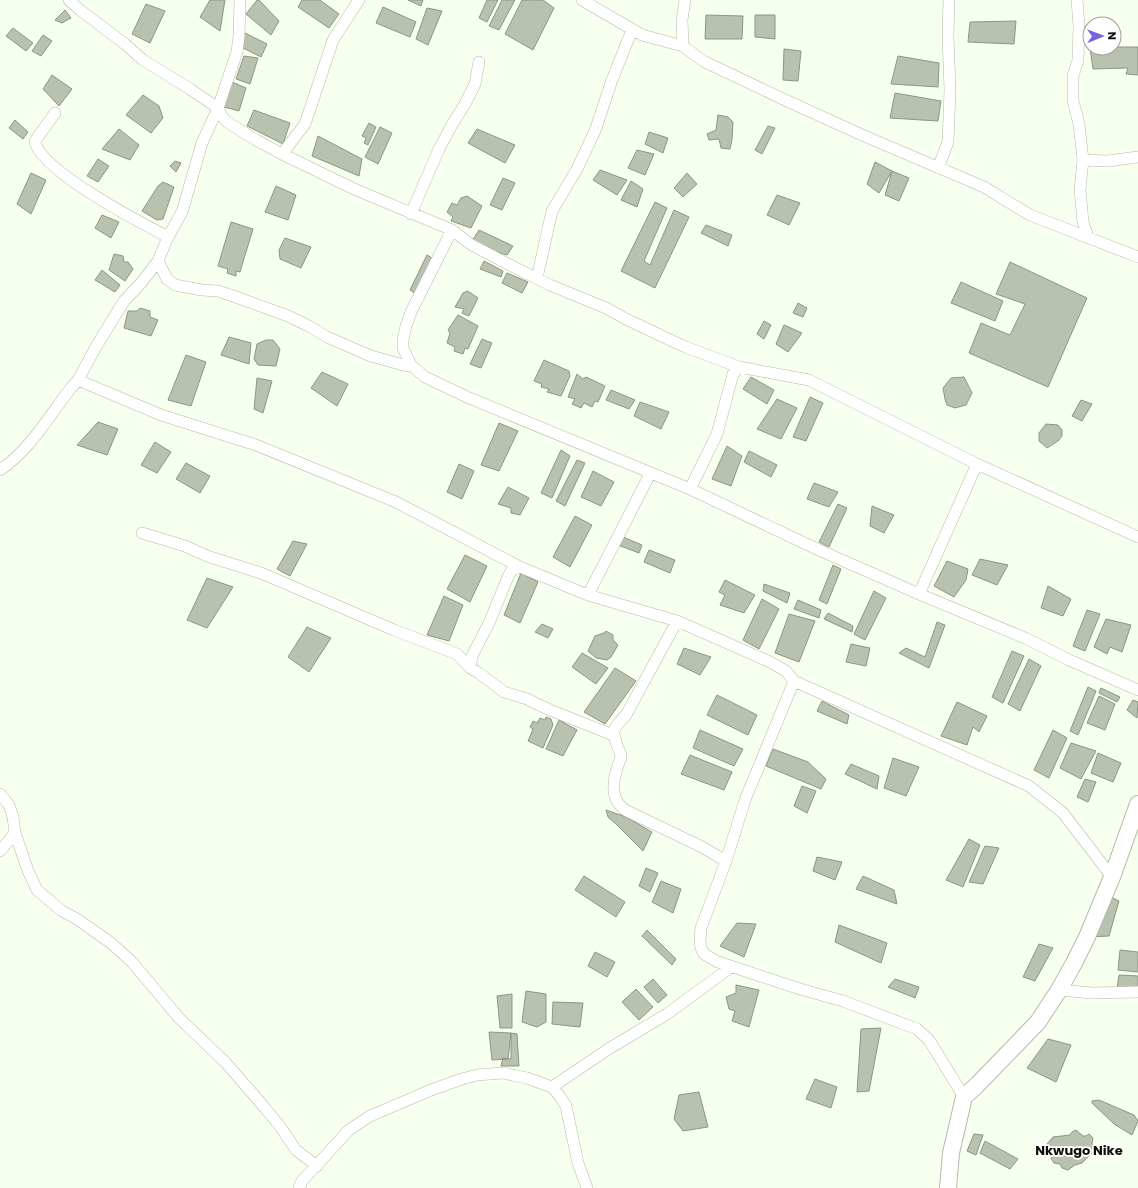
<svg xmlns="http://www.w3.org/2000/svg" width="1138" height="1188" font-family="Poppins,sans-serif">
<rect width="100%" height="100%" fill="#f7ffef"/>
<path fill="#b8c2af" stroke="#8d9684" d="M210,0H225L220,31L200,17Z
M257,0H259L279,21L271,35L246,14Z
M302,0H320L339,14L329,28L298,7Z
M408,0H423L421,6Z
M487,0H498L487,22L479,18Z
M502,0H515L499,30L489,26Z
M522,0H543L554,8L533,50L505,34Z
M146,4L165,11L150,43L132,34Z
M383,7L416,22L410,37L376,23Z
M427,8L442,11L428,45L416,39Z
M65,10L71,18L62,23L55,20Z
M706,15L743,16L742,39H705Z
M755,15H775V39L755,37Z
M1016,21L1014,44L968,42L970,22Z
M13,28L33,43L26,51L6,36Z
M245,33L267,44L261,57L241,47Z
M43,35L52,41L41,56L32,51Z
M1114,47H1138V75L1126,74L1128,68L1093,69L1090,48H1114Z
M784,49L801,51L798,81L783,80Z
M244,56L258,58L250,84L236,79Z
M898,56L939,63L938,87L891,84Z
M52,75L72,89L59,106L43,89Z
M232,82L246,88L239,111L224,107Z
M895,93L941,101L938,121L890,118Z
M143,95L159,106L163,118L151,133L126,115Z
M254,110L290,123L283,144L247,126Z
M718,115L728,117L733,122L732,139L730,149L721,148L719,139L709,140L707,134L716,130Z
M15,120L28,132L23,139L9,128Z
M369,123L376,127L368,145L364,143L366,138L362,136Z
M768,126L775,128L762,154L755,150Z
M380,127L392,133L378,164L365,157Z
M119,129L139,145L130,160L102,149Z
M477,129L515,145L505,163L468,143Z
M649,132L668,138L663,153L645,144Z
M318,136L362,159L359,176L312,156Z
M637,150L654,154L645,175L628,168Z
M98,159L109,166L98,182L87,176Z
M175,161L181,163L176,172L170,166Z
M875,162L892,171L879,193L867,184Z
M600,170L627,180L617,195L593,180Z
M892,171L909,178L899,201L885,195Z
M31,173L46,180L31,214L17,204Z
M687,173L697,184L683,197L674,188Z
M503,178L515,183L502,210L490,205Z
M631,181L643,189L637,207L621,200Z
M163,182L174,187L163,219L157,220L142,211L158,186Z
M276,186L296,195L288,220L265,212Z
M777,195L800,203L789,225L767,215Z
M467,196L482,206L471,228L451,221L453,217L447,212L452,203L457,205L461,198Z
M655,202L667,208L644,261L650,265L674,210L689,217L655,288L621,271Z
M102,215L119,222L111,238L95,228Z
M231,222L253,229L240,272L236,271V276L227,273L228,269L218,266Z
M706,225L732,235L728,246L701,233Z
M479,230L513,246L507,255L470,244Z
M285,238L311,247L301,268L280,259L279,250Z
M114,254L123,256L124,262H128L133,269L125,281L109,270Z
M427,255L437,261L419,296L410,290Z
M484,261L503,271L501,277L480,269Z
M1010,262L1087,298L1048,387L969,353L981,323L1010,335L1025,304L996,294Z
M102,270L120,285L115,292L95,280Z
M507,273L528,282L522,293L502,283Z
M961,282L1003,301L995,321L951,303Z
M468,291L478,298L469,316L462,313L464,309L455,307L463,293Z
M798,303L807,308L803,317L793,313Z
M140,308L150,311V317L158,320L151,336L124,328L128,311H137Z
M458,315L478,326L468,349L465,348L463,354L454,351L455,347L447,343L450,333L448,330Z
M764,321L771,325L764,339L757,334Z
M784,325L802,333L788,352L776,344Z
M229,337L251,343L249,364L221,355Z
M482,339L492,343L481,368L470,364Z
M266,340H273L280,349L276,366L258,365L254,359L257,344Z
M186,355L206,362L191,406L168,400Z
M544,360L569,371L570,376L561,396L547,392L549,389L541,387L542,384L534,381Z
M322,372L348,384L337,406L311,388Z
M577,374L583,379L586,377L605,386L598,402L595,401L592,407L584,403L581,408L572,404L575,399L568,397Z
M751,377L774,390L767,404L743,389Z
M964,377L972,393L966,405L955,408L947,405L945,399L943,388L951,378Z
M257,378L272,381L263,413L254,409Z
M611,390L635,400L629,409L606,400Z
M810,397L823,403L806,441L793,437Z
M777,399L797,408L781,439L757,429Z
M1081,400L1092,404L1082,421L1072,416Z
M640,402L669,412L661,429L634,416Z
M98,422L118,429L107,455L77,445Z
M499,423L518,431L499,471L481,465Z
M1046,424L1058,425L1062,430V436L1058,441L1047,448L1039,441V433Z
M155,442L171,452L157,473L141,465Z
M727,446L742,456L731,486L712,479Z
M561,450L570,456L552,498L541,493Z
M749,451L777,465L771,477L744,462Z
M577,460L585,463L565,506L556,501Z
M186,463L210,476L200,493L176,479Z
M459,464L474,471L462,499L447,492Z
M593,471L614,482L601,506L581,497Z
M814,483L838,492L829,507L807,499Z
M508,487L529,498L520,515L511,513V508L498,504Z
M838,504L847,508L829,547L819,542Z
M872,506L894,515L884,533L870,526Z
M575,516L592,525L570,567L553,557Z
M623,537L642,545L639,553L618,545Z
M293,541L307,544L290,576L277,569Z
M649,550L675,560L670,573L644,562Z
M465,555L487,566L470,602L447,589Z
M980,559L1008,565L997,585L972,575Z
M947,561L968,569L966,580L954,597L934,586Z
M833,565L841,569L827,604L819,600Z
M521,573L538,582L520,623L504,615Z
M207,578L233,587L207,628L187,620Z
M725,580L755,595L744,613L720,605L725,595L719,592Z
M764,584L790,593L787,603L763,591Z
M1048,586L1071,599L1063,616L1041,608Z
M874,591L886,598L865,640L854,634Z
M444,596L463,605L449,641L427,635Z
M762,599L779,609L759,649L743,640Z
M798,600L821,610L819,618L794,609Z
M1087,610L1100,614L1085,651L1073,646Z
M828,613L853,626L852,632L824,619Z
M789,614L815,621L799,662L775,653Z
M1106,619L1131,625L1122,652L1110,647L1107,654L1094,647Z
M937,622L945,625L929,668L899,653L906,648L925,657Z
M542,624L553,629L548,638L535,632Z
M307,627L331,638L309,672L288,657Z
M606,631L613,635V640L618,645L611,657L607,660L596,658L588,651L595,636L604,633Z
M851,644L870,648L866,666L846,662Z
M684,648L711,657L700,675L677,664Z
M1012,651L1024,656L1003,703L992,697Z
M582,653L608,668L596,684L572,667Z
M1029,659L1041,666L1020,711L1008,704Z
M615,668L636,681L605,724L584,712Z
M1088,687L1096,691L1078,735L1070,731Z
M1101,688L1120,697L1117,702L1099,693Z
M717,695L757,715L748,735L707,715Z
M1099,696L1115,704L1105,730L1087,723Z
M1133,700L1138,702L1137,718L1127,710Z
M822,701L849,715L847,724L817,711Z
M957,702L987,716L979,732L973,727L967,745L941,736Z
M546,717L551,719L553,725L543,748L528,741L533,729L530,727L533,721L537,723L540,718L545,720Z
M559,720L577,730L563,756L546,749Z
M700,730L743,749L734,766L693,748Z
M1053,730L1067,738L1049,778L1034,770Z
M1071,743L1096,751L1081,779L1060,768Z
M773,749L808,762L826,779L821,789L766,766Z
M1098,753L1121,763L1113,782L1091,773Z
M690,755L732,772L724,790L681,774Z
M893,758L919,767L906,796L884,788Z
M851,764L879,776L877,789L845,774Z
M1085,779L1096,782L1088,802L1077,797Z
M802,786L816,791L807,813L794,806Z
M606,810L626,817L652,832L643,851L617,825L608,817Z
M969,839L980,845L963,887L946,880Z
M985,846L999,848L983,884L969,882Z
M817,857L842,862L835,880L813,871Z
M646,868L658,873L650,892L639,886Z
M584,876L625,902L616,917L575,890Z
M863,876L894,890L897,904L856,889Z
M661,881L681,889L673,913L652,902Z
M1109,896L1119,901L1109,936L1087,937Z
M737,923L756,924L744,957L720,946Z
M839,925L887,943L881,963L835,942Z
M647,930L676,959L672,965L642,936Z
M1039,944L1053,948L1035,981L1023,977Z
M1120,950L1138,952V972L1118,970Z
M595,952L615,962L607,977L588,966Z
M1119,975L1138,976V990L1117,989Z
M653,979L667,995L658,1003L644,987Z
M895,979L919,987L915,998L888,987Z
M736,985L759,990L749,1027L732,1021L735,1011L729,1009L726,997L736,993Z
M636,989L653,1007L639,1020L622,1002Z
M526,991L546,994V1022L537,1027L522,1022Z
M512,994V1028H500L497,996Z
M553,1002L583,1003L580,1027L552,1024Z
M881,1028L869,1091L857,1092L861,1029Z
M489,1032L511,1033L508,1059L492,1060Z
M511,1033L517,1034L519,1066H501L503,1058L511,1059Z
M1048,1039L1071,1045L1056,1082L1027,1068Z
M815,1079L837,1087L831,1108L806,1099Z
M699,1092L708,1127L683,1131L674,1119L679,1095Z
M1099,1100L1134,1115L1138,1121L1132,1135L1114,1124L1092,1103V1101Z
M1076,1130L1083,1136H1086L1089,1134L1093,1138L1092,1143L1095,1150L1082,1163L1075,1165L1068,1170L1062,1168L1060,1164L1054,1163L1051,1158L1058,1153L1047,1144L1053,1137L1070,1135L1072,1132Z
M974,1134L983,1135L976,1155L967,1151Z
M985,1141L1018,1159L1010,1169L980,1153Z"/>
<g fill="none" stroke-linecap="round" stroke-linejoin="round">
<defs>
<path id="street" d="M69,0L80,10L125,44L143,60L190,89L218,108L222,116L227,122L256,140L282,154L352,188L452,230L470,244L506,263L550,285L606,308L628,320L683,346L739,367L809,380L977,464L1138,537
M582,0L642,35L683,46L703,61L783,99L862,135L984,187L1030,215L1138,257
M1077,0L1079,26L1078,60L1073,76V101L1079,124L1083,160L1080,190L1083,222L1088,237
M683,46L682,20L685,0
M55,113L35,141C39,170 141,223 168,237
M282,154L305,124L333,40L359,0
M1083,160L1108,161L1138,157
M938,168L948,142L950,90L948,35L949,0
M411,214L439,149L453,123L465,104L475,84L479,62
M452,230L411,312L406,326L403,340V348L411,365L425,377L467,397L690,489L819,550L919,594L1025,638L1069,660L1138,690
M158,261L167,279L175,285L202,290L218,291L236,297L288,316L309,326L327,337L371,356L407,366L411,365
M537,278L552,211L577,169L595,131L612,80L632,30
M78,380L161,415L256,445L396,502L520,567L588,595L677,621L768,661L786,671L794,681L1029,786L1063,813L1112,877
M0,470C29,451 50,415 71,388L78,380L97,345L124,301L142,282L158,261L168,237L182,212L202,143L218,108L237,52L239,36L240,0
M690,489L717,434L733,374L739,367
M142,533L185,546L207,556L261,573L394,630L457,654L470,668
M520,567L512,570L508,577L489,623L472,656L470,668L479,673L504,692L527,699L550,710L613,735
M919,594L977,464
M588,595L650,474
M677,621L626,715C613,729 611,729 618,748C619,750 621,754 621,757C620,761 617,767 616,772C612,787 612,802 627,811L702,847L726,861
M794,681L745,800L726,861L701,928L700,941L701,948L704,954L718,962L800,989L843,1001L917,1029L929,1040L964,1097
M0,794L9,805L13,817L15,833L28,871L37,890L62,911L77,919L111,943L132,962L179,1018L226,1063L259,1101L279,1125L296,1150L317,1166
M0,851L15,833
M1059,990L1092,993L1138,992
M552,1087L610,1048L667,1014L731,967
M299,1188L302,1181L349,1130L370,1116L431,1090L462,1079L477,1075L503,1073L527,1078L538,1082L552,1087L559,1095L566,1106L578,1163L587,1188"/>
<path id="secondary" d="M948,1188L951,1153L964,1097L977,1085L1038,1022L1059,990L1074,963L1087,937L1112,877L1138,804"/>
</defs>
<use href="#street" stroke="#b2bca9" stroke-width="12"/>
<use href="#secondary" stroke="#b2bca9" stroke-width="18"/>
<use href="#street" stroke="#fff" stroke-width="11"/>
<use href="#secondary" stroke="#fff" stroke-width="16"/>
</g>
<g text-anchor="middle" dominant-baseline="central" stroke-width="3.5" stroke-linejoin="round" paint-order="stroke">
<g font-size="13" font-weight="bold" fill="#0c0f09" stroke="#fff">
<text x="1079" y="1150">Nkwugo Nike</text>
</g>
</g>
<g transform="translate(1102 36) rotate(89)"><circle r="19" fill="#ffffff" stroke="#9e9f9d"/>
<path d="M0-3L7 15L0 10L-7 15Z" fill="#7765e0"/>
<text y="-6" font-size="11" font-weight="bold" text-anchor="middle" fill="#0c0f09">N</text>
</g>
</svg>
